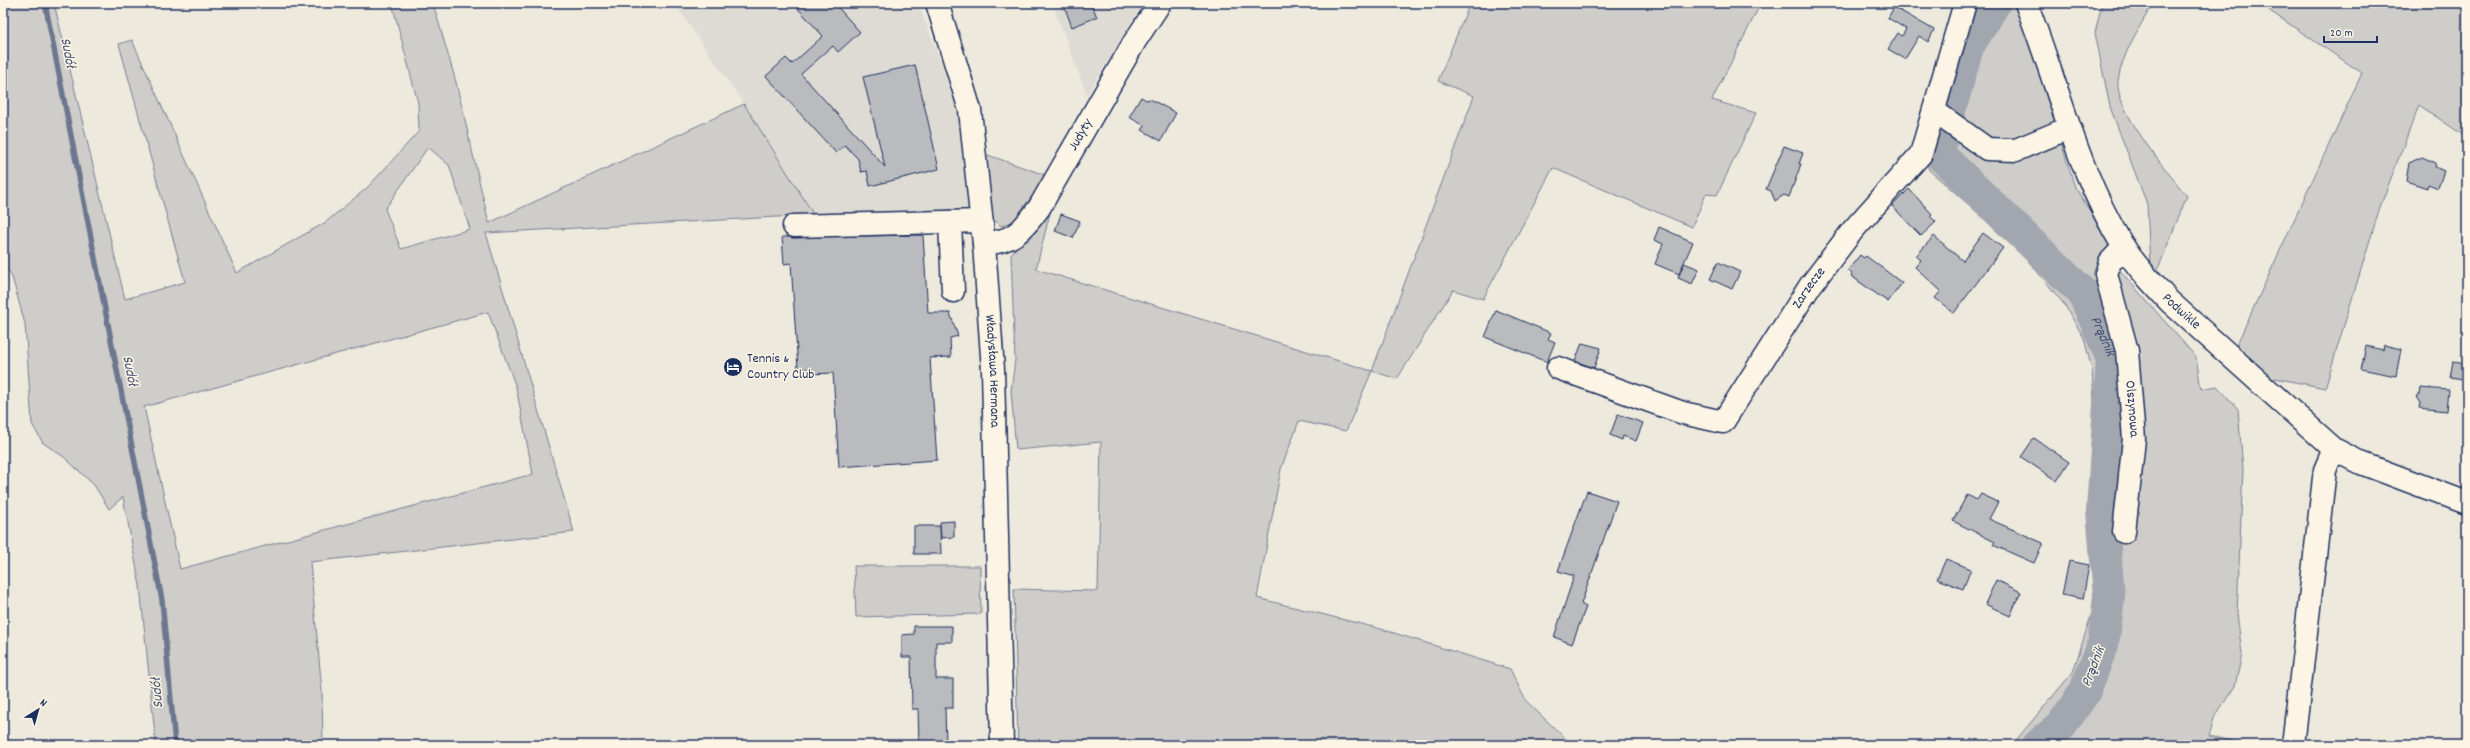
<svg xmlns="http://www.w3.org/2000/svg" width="2470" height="748" font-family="Dekko,sans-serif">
<rect width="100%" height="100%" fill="#eee9dd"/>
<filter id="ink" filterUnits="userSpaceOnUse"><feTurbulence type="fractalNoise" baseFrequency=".025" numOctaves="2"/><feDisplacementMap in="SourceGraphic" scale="8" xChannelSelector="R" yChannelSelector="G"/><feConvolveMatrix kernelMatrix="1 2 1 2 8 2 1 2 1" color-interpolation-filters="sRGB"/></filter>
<g filter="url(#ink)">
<path fill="#dedbd4" d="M674,3H918L961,114L968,214L814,215L744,104Z
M1052,3H1143L1087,95Z"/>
<path fill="#cfcdca" stroke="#757e94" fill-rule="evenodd" d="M3,3H54L125,299L185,282L119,44L132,40L237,273L326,222L368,187L419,131L418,103L392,3H433L456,82L489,223L744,104L814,215L486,233L574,532L310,562L322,691L323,745H156L140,586L123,497L109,509L94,485L64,457L43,443L32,424L25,324L12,277L3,262ZM428,147L449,165L470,229L401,249L385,209ZM488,312L516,387L533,474L180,569L144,407Z
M1470,3H1761L1712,100L1756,113L1717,195L1706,194L1692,227L1553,168L1483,299L1453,290L1397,379L1372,371L1346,431L1299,421L1281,469L1257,598L1381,629L1510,669L1526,701L1569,742V745H1018L1014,589L1098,591L1101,442L1016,450L1011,391L1015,360L1011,254L1051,209L1036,269L1372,371L1474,96L1438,81Z
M1969,3H2017L2075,187L2113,248L2099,273L2097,285L2118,361L2125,418L2123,494L2108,515L2097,516L2098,463L2092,370L2084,338L2064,304L2016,246L1929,170L1925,156Z
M2102,3H2153C2140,27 2122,53 2118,81C2114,109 2169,174 2187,196L2156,274L2150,266L2147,204L2110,107L2095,33Z
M2258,3H2467V134L2466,137L2419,105L2380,207L2325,388L2270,377L2236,346L2362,73Z
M982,153L1048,176L1012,222L1001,226L992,218Z
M2116,266L2196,357L2201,389L2217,386L2238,409L2243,469L2237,613L2242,654L2235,686L2214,718L2209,736L2252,745H2012L2073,672L2097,597V534H2132L2126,324Z
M854,566H980L981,614L856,617Z"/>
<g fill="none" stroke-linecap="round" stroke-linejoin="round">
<path stroke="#6c778f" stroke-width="5.5" d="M45,3L162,600L175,745"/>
<path stroke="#a2a7af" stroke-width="32" id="s1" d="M1995,3L1968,47L1940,146L1942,157L2083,293L2112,359L2102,510L2109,597L2103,645L2084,693L2061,726L2038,745"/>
</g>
<path fill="#babbbe" stroke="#1b2f5e" d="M793,3H834L860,32L838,52L833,46L801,74L885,167L863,77L915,65L939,169L870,186L867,171L861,172L858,159L845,145L836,153L766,76L786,58L792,64L823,36Z
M1063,3H1091L1097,17L1072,27Z
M1894,7L1934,30L1928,42L1919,36L1905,59L1888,49L1898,33L1902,36L1906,29L1888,18Z
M1141,97L1146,100L1150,99L1176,113L1161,141L1142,130L1145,126L1129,117Z
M1784,146L1803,153L1799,164H1801L1789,197L1784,195L1775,201L1771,191L1766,189Z
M2422,157L2436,163L2435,167L2444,171L2438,188L2428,184L2427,188L2406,181L2409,163Z
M1909,189L1932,214L1930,216L1936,222L1921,236L1892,206Z
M1061,214L1080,221L1073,238L1055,231Z
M1659,227L1693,242L1679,274L1655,264L1663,244L1654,240Z
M1983,233L2003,248L1954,313L1935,298L1941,291L1915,267L1921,260L1916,256L1934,236L1963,261Z
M923,235L928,313H950L958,336L950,338L951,357L930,358L937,460L839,467L833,373L812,374V369H798L791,263L784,264L782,237Z
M1860,255L1864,258L1866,256L1902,283L1888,302L1851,276L1852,274L1848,270Z
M1718,262L1740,272L1732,289L1710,279Z
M1684,263L1699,269L1692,284L1678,278Z
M1496,310L1551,333L1548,339L1555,342L1547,362L1485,337Z
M1582,343L1601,348L1594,368L1575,361Z
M2384,345L2401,349L2396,376L2361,369L2366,346L2383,350Z
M2453,361L2466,363L2463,380L2450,378Z
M2421,388L2449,390L2447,411L2419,408L2420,403L2416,397L2420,394Z
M1618,414L1643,423L1636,441L1623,436L1622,440L1610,435Z
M2034,438L2069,462L2057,481L2021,457Z
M1587,491L1617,501L1581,604L1586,607L1572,644L1554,637L1574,576L1558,571Z
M1981,494L1998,502L1989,519L2043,543L2034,563L1993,545L1995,542L1953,521L1967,495L1977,500Z
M954,521V537L941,538L940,522Z
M914,526H940L941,554H914Z
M1946,559L1971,569L1963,589L1937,579Z
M2069,561L2089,565L2083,599L2062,595Z
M1996,580L2021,592L2010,616L1985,604Z
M914,626H952V642H936V679H953V708H945L946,745H919L918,709H912L911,657H902V635L914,634Z"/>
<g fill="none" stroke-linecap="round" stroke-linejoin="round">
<defs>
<g id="minor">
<path id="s2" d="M937,3L970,110L984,244L993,370L1002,745"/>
<path id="s3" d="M2026,3C2058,84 2077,171 2123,246C2136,266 2153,284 2170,302L2334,449L2361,463L2467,503"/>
<path d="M1934,111L1987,149L2016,150L2069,128"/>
<path d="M950,222L953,291"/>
<path d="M794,226L981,221"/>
<path id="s4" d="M984,244C1014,241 1022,231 1039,208L1135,41L1160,3"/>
<path id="s5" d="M2124,247L2110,262L2106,274L2127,351L2134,439L2124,532"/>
<path id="s6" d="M1558,368L1683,413L1723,422L1810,286L1853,230L1921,154L1965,3"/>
<path d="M2293,745L2325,470L2334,449"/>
</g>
</defs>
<use href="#minor" stroke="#1b2f5e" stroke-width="25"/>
<use href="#minor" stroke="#fcf5e5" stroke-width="22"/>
</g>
</g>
<defs>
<symbol id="hotel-disc" viewBox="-11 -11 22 22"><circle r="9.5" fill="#1b2f5e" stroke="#fcf5e5"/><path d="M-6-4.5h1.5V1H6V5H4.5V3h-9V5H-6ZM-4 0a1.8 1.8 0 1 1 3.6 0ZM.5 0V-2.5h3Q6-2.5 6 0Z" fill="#fff"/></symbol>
</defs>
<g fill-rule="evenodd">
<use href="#hotel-disc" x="722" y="356" width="22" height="22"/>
</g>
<g text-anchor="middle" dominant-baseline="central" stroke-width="3" stroke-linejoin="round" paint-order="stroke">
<g font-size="14" fill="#1b2f5e" stroke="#fcf5e5">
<text stroke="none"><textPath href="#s4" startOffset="153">Judyty</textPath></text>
<text stroke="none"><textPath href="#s6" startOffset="333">Zarzecze</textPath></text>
<text stroke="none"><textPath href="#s3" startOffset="350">Podwikle</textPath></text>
<text stroke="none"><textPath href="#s2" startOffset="374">Władysława Hermana</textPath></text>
<text stroke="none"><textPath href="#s5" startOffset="171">Olszynowa</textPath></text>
</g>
<g font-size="14" fill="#1b2f5e" stroke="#fcf5e5" text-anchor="start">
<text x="747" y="359">Tennis &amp;<tspan x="747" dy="16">Country Club</tspan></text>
</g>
<g font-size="15" font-style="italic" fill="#445376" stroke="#fcf5e5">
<text transform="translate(67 53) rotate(79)">Sudół</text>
<text stroke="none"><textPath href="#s1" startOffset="409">Prądnik</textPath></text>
<text transform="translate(129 371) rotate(79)">Sudół</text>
<text transform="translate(2094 667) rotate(-69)">Prądnik</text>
<text transform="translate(158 693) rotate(-95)">Sudół</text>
</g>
</g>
<rect width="2470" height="748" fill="none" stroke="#fcf5e5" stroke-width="16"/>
<rect x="8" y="8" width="2454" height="732" fill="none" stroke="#1b2f5e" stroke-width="1.5" filter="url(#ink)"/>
<g transform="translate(38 710) rotate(37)" stroke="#fcf5e5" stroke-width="3" paint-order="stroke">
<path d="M0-3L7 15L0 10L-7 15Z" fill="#1b2f5e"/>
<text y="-6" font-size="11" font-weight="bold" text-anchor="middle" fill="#1b2f5e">N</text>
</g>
<path d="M2324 36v6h53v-6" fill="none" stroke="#1b2f5e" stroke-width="2"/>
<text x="2330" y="36" font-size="12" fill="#1b2f5e" stroke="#fcf5e5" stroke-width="3" paint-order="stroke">20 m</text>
</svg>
